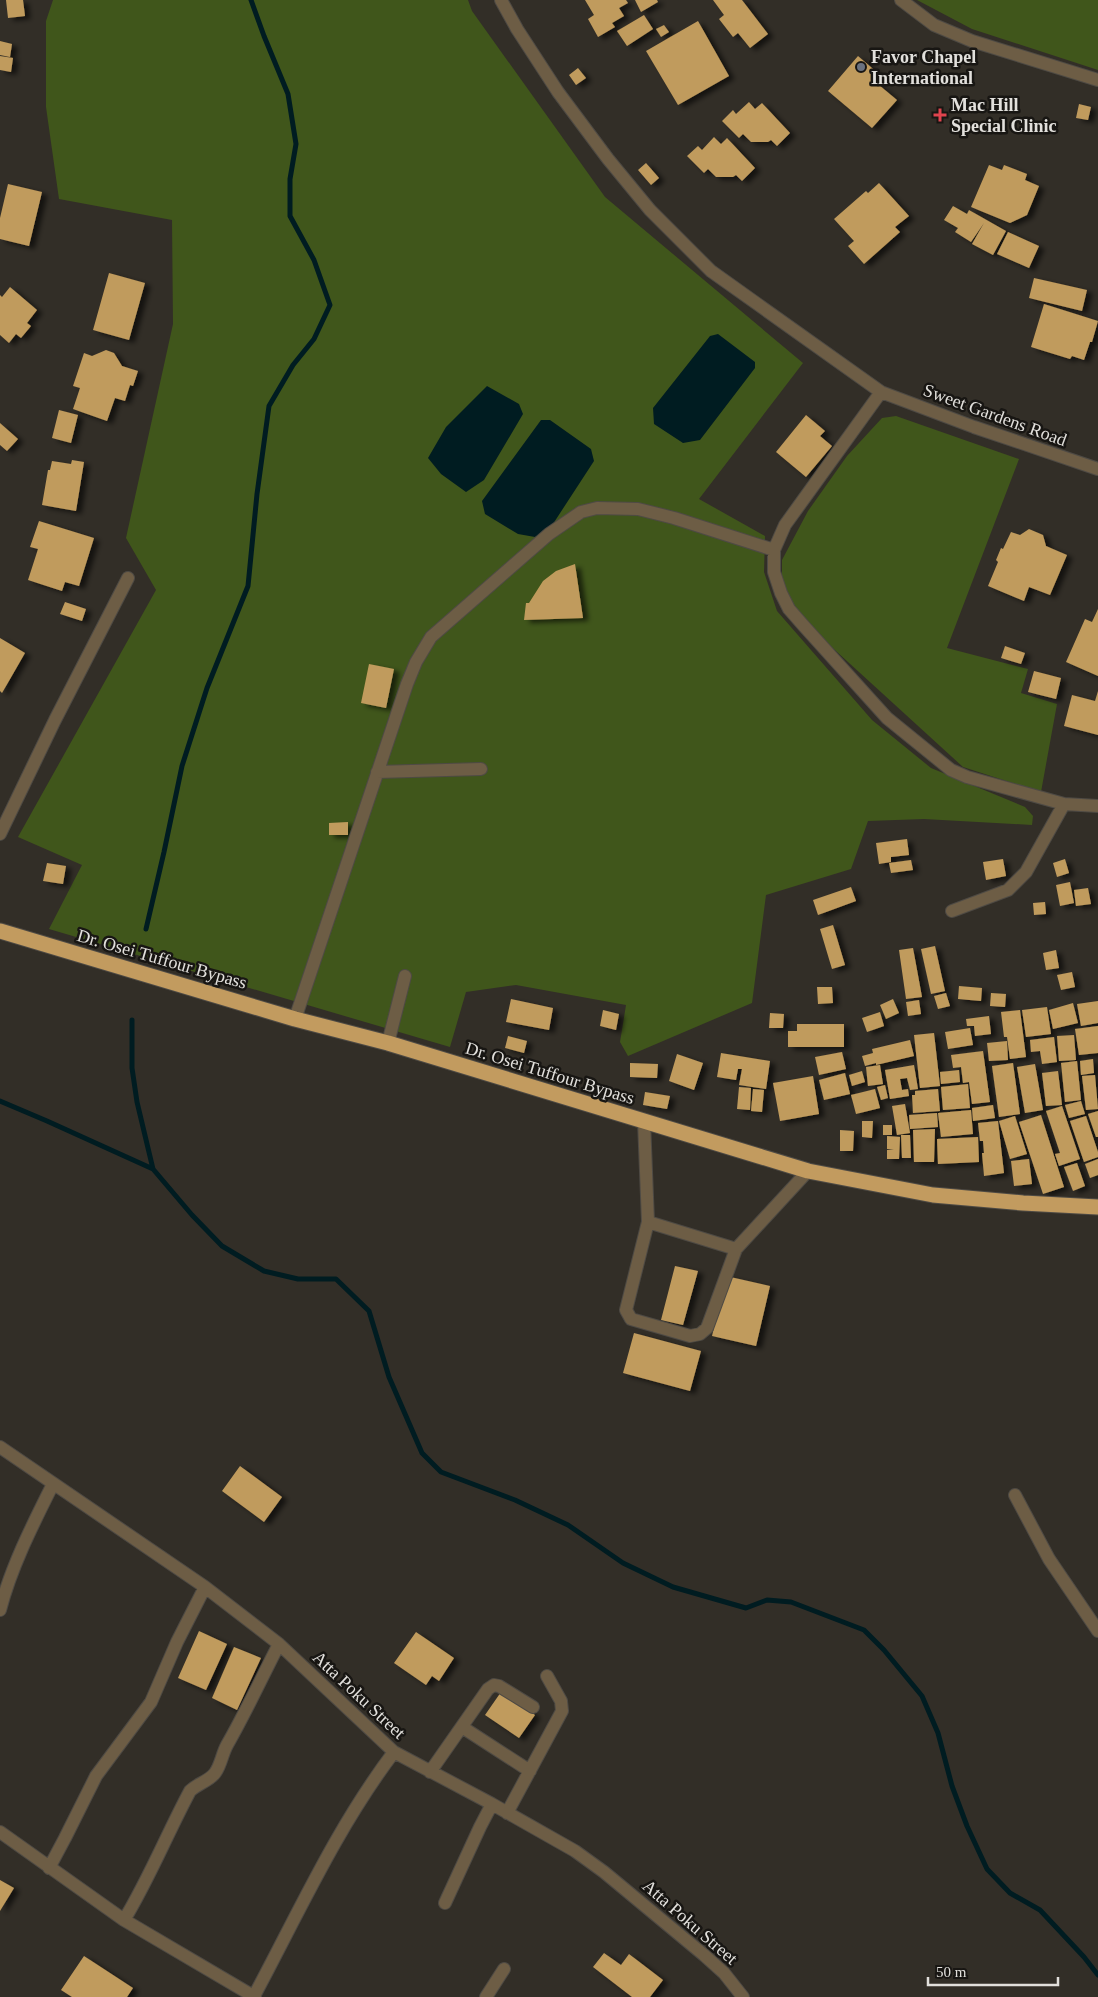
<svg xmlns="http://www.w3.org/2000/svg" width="1098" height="1997" font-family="Georgia,serif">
<defs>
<filter id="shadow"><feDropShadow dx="5.5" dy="3" stdDeviation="2.5" flood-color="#0009"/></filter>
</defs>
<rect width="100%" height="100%" fill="#322e27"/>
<path fill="#40561b" d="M53,0H468L472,11L605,197L803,363L699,499L765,536L764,572L777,611L872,720L931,768L1025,807L1033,816L1032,825L924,819L868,821L851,869L766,895L752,1003L628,1056L620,1042L626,1005L516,985L466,992L450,1047L49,929L82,865L18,837L156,590L126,538L173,324L172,220L59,199L46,107V21Z
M917,0H1098V70L972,29Z
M896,416L1019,459L947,648L1028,669L1021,693L1057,704L1041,792L963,767L802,620L782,583V560L808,511L847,456L882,418Z"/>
<path fill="#001c21" d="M718,334L755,362V368L700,440L683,443L654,424L653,408L710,336Z
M487,386L519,404L523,414L484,480L466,492L441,474L428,458L446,427Z
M541,420H550L591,449L594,461L551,527L535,537L518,534L485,514L482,501Z"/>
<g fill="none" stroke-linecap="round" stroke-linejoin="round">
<path stroke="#001c21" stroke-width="5" d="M146,929L164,852L182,766L207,688L248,586L257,494L269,406L293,365L314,339L330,305L314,260L290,216V179L296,144L288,94L264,36L251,0
M132,1020V1068L137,1102L153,1169
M0,1101L47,1121L153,1169L192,1215L222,1246L264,1271L298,1279H336L369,1311L389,1377L422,1453L441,1472L515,1500L568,1525L623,1563L673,1587L746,1608L767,1600L791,1602L864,1630L884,1650L922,1696L938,1733L952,1786L967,1826L987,1869L1010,1893L1040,1910L1084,1957L1098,1975"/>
</g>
<path fill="#c09b5d" filter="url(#shadow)" d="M6,0H23L25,16L8,18Z
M585,0H626L628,3L619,8L624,16L612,23L615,27L598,37L588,19L594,15Z
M635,0H657L658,2L641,12Z
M713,0H742L768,34L750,48L738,33L733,37L719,19L724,15Z
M644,15L653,29L627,46L617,31Z
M698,21L729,76L678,105L646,51Z
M664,25L669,32L661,37L656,29Z
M0,41L12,44L10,57L0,55Z
M0,56L13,58L11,72L0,70Z
M858,56L879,74L873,80L897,100L872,128L828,91Z
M578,68L586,78L576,85L569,75Z
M749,102L755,109L762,103L790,133L777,146L771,140L768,142H751L743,134L739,138L722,121L733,110L736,114Z
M1079,104L1091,107L1088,120L1076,118Z
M714,137L721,144L727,138L755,168L742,181L736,175L733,177H716L708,169L704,173L687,156L698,146L702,150Z
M646,163L659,178L651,185L638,170Z
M989,165L1002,170L1004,165L1027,174L1025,180L1039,186L1027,215L1010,223L971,207Z
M879,183L909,216L895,227L900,232L864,264L848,246L854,241L834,219L866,191L868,193Z
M8,184L42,192L29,246L0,239V218Z
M953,206L967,214L969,210L1006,231L993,255L972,244L984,223L971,242L955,232L958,228L944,220Z
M1008,232L1039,246L1029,268L997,254Z
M109,273L145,283L129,340L93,330Z
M1034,278L1087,290L1082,311L1029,298Z
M10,287L37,310L27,323L31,326L21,338L16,334L9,343L0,335V295L2,297Z
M1044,304L1098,321L1092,342H1090L1084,360L1072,356L1070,359L1031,347Z
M106,350L114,353L122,366L138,371L133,386L130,385L125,401L115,398L107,421L73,409L80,388L73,386L84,353L92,356Z
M59,410L78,415L71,443L52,438Z
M806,415L825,431L820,436L832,446L806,477L776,452Z
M0,423L18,439L7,451L0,445Z
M72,460L84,462L76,511L42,505L48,470H50L52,461L71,464Z
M39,521L94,538L79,586L65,582L62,591L28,580L38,549L30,547Z
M1029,529L1043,535L1046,546L1067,555L1050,595L1029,587L1024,601L988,586L998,562L996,560L1001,548L1003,549L1011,532L1020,535Z
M575,564L583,618L524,620L526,603H529L543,581L556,571Z
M65,602L86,609L82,621L60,614Z
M1098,609V676L1066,662L1085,619L1092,622Z
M0,638L25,653L2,693L0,691Z
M1005,646L1025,653L1021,664L1001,658Z
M369,664L394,669L386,708L361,703Z
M1034,671L1061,678L1056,699L1028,692Z
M1098,691V735L1064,726L1072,695L1095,701Z
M348,822V835H329V823Z
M907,839L909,855L891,857V862L879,864L876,843Z
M1003,859L1006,876L986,880L983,862Z
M1065,859L1069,873L1057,877L1053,863Z
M911,860L913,870L891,873L889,863Z
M47,863L66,866L63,884L43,881Z
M1070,882L1074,903L1060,906L1056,885Z
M851,887L856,901L818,915L813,900Z
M1088,888L1091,904L1076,906L1074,890Z
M1045,902L1046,914L1034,915L1033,903Z
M833,925L845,965L832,969L820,929Z
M935,946L945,991L931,994L921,949Z
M913,948L922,997L906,999L899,950Z
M1056,950L1059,968L1046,970L1043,953Z
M1072,972L1075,987L1061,990L1057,975Z
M959,986L982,988L981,1001L958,999Z
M817,987H832L833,1003L818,1004Z
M946,993L950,1006L938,1009L934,996Z
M991,993L1006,994L1005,1007L990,1006Z
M511,999L553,1008L549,1030L506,1022Z
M893,999L899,1013L886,1019L880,1005Z
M919,1000L921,1014L908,1016L906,1002Z
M1098,1001V1023L1081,1026L1077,1004Z
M1073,1003L1078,1023L1053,1029L1049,1010Z
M1047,1007L1051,1034L1026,1037L1022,1010Z
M603,1010L619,1014L616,1030L600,1026Z
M1020,1010L1026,1057L1010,1059L1007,1037H1004L1001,1012Z
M880,1012L884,1026L867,1032L862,1018Z
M770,1013L784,1014L783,1028H769Z
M989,1016L991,1034L975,1036L974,1026H967L966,1019Z
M797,1024H844V1047H788V1031H797Z
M1098,1026V1053L1079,1055L1075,1029Z
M970,1028L973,1045L948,1049L945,1032Z
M934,1033L940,1086L920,1088L914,1035Z
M1074,1035L1076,1060L1059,1061L1057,1036Z
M508,1036L527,1041L524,1053L505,1048Z
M1054,1037L1057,1062L1042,1064L1040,1051L1031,1052L1030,1040Z
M910,1040L914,1056L876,1065V1063L865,1066L862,1056L873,1053L872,1049Z
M1007,1041L1008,1060L989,1061L987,1043Z
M983,1051L990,1102L972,1104L969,1082L963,1083L961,1067L953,1068L951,1055Z
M842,1052L846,1069L819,1075L815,1057Z
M721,1053L770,1061L766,1089L739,1085L742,1069H738L736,1080L717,1077Z
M677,1054L703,1063L694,1090L669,1081Z
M1093,1059L1094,1073L1081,1075L1080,1061Z
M1077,1061L1081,1100L1065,1102L1061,1063Z
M630,1063L658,1064L657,1078L630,1077Z
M1013,1063L1020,1114L999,1117L992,1066Z
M1035,1064L1043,1110L1025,1113L1017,1067Z
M880,1065L883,1084L868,1086L866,1067Z
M914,1065L918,1089L910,1090L907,1078L900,1079L902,1090L908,1089L909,1096L890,1099L885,1070Z
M959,1070L960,1082L941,1084L940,1072Z
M862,1071L865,1082L852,1086L849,1075Z
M1058,1071L1062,1105L1046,1106L1042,1073Z
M845,1073L850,1094L824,1100L819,1080Z
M1095,1075L1098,1109L1086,1110L1082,1076Z
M813,1076L819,1114L780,1121L773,1083Z
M968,1084L970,1108L943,1110L941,1087Z
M885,1085L888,1098L881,1100L877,1087Z
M739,1087L751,1088L750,1110L737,1109Z
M753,1089L764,1090L762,1112L751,1111Z
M875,1089L880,1108L856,1114L851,1095Z
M938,1089L940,1111L913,1113L912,1095H915V1091Z
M645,1092L670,1096L667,1109L643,1105Z
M1081,1101L1085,1114L1069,1118L1065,1105Z
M905,1104L910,1133L897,1135L892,1106Z
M993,1105L995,1118L973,1121L972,1108Z
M1062,1106L1080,1159L1059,1166L1055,1154L1060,1153L1046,1111Z
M971,1110L973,1134L941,1137L938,1113Z
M1098,1111V1137H1096L1088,1114Z
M937,1113L938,1127L910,1129L909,1115Z
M1041,1115L1064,1187L1043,1194L1019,1122Z
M1015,1116L1027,1154L1010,1159L999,1121Z
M1086,1116L1098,1152V1157L1084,1162L1070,1121Z
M862,1121H873L872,1138L862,1137Z
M998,1121L1004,1173L984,1176L982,1153H984L983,1141H980L978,1123Z
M883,1125H892V1135H883Z
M935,1129L934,1162H914L913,1130Z
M840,1130L854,1131L853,1151H840Z
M901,1135H910L911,1158H902Z
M887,1136L900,1137L899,1159H887V1150H894L887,1149Z
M978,1137L979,1162L938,1164L937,1139Z
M1029,1159L1032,1184L1014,1186L1011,1161Z
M1098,1159V1175L1090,1178L1085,1164Z
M1077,1163L1085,1186L1073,1191L1064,1167Z
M675,1266L698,1271L683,1325L661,1320Z
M726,1276L770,1286L756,1346L712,1336Z
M634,1333L701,1351L690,1391L623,1373Z
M240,1466L282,1497L264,1522L222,1491Z
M199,1631L227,1644L206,1690L178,1678Z
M416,1632L454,1658L439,1681L432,1676L426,1685L394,1663Z
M234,1647L261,1658L237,1710L212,1698Z
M501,1692L535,1715L519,1738L485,1715Z
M0,1880L14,1888L0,1911Z
M604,1953L621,1965L629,1954L663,1980L650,1997H632L593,1967Z
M84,1956L133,1988L127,1997H72L61,1990Z"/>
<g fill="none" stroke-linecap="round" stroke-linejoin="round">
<defs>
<path id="minor" d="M501,0L517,29L558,92L608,159L650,210L711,271L881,392L974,427L1098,469
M901,0L934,25L972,41L1098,80
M881,392L785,525L774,550V572L781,593L789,609L803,625L887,718L951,770L967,777L1064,804L1098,806
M377,772L481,769
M0,834L55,720L128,578
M952,911L1008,890L1026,872L1064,804
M295,1019L407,684L416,662L431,637L549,534L581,512L597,508L638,509L674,518L774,550
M388,1043L405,976
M644,1121L648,1222L736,1249L808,1171
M648,1222L626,1310L631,1319L690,1336L700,1334L707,1328L736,1249
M0,1447L205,1587L279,1644L394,1752L492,1804L575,1851L604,1872L704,1955L724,1973L743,1997
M1015,1495L1049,1559L1098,1631
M0,1610C11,1567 33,1524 53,1484
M462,1727L530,1771
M430,1772L488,1689L494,1685L499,1686L533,1707
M507,1813L562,1711L561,1701L547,1676
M0,1832L124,1920L255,1997
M49,1868L65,1838L96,1776L151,1702L177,1642L205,1587
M445,1903L480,1827L492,1804
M124,1920C149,1879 167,1834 190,1791C198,1783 208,1782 215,1773C221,1765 222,1754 227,1745C246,1712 262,1677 279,1644
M254,1996C298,1914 337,1827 394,1752
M486,1997L504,1969"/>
<path id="highway" d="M0,931L295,1019L388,1043L808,1171L933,1195L1023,1203L1098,1207"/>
</defs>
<use href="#minor" stroke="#4e4a44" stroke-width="14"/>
<use href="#highway" stroke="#4e4a44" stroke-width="17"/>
<use href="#minor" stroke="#6d5d45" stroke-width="12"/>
<use href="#highway" stroke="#c29b5f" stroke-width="15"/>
</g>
<circle fill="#6b7280" stroke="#181613" stroke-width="2" cx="861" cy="67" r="5"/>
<path fill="#e0444e" stroke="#181613" stroke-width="2" d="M937.5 107.5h5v5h5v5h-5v5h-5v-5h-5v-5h5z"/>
<g text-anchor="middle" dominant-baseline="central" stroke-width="5" stroke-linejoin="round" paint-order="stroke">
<g font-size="18" font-weight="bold" fill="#e2e0dc" stroke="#181613" text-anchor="start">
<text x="871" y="57">Favor Chapel<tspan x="871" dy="21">International</tspan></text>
<text x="951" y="105">Mac Hill<tspan x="951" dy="21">Special Clinic</tspan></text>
</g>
<g font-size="18" fill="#e2e0dc" stroke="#181613">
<text transform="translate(995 415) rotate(20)">Sweet Gardens Road</text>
<text transform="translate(162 959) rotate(16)">Dr. Osei Tuffour Bypass</text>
<text transform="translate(550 1073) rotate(17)">Dr. Osei Tuffour Bypass</text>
<text transform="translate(359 1695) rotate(43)">Atta Poku Street</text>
<text transform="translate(690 1922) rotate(41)">Atta Poku Street</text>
</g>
</g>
<path d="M928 1977v8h130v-8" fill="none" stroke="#e2e0dc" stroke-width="2.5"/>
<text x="936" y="1977" font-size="15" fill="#e2e0dc" stroke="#181613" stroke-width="4" paint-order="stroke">50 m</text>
</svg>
